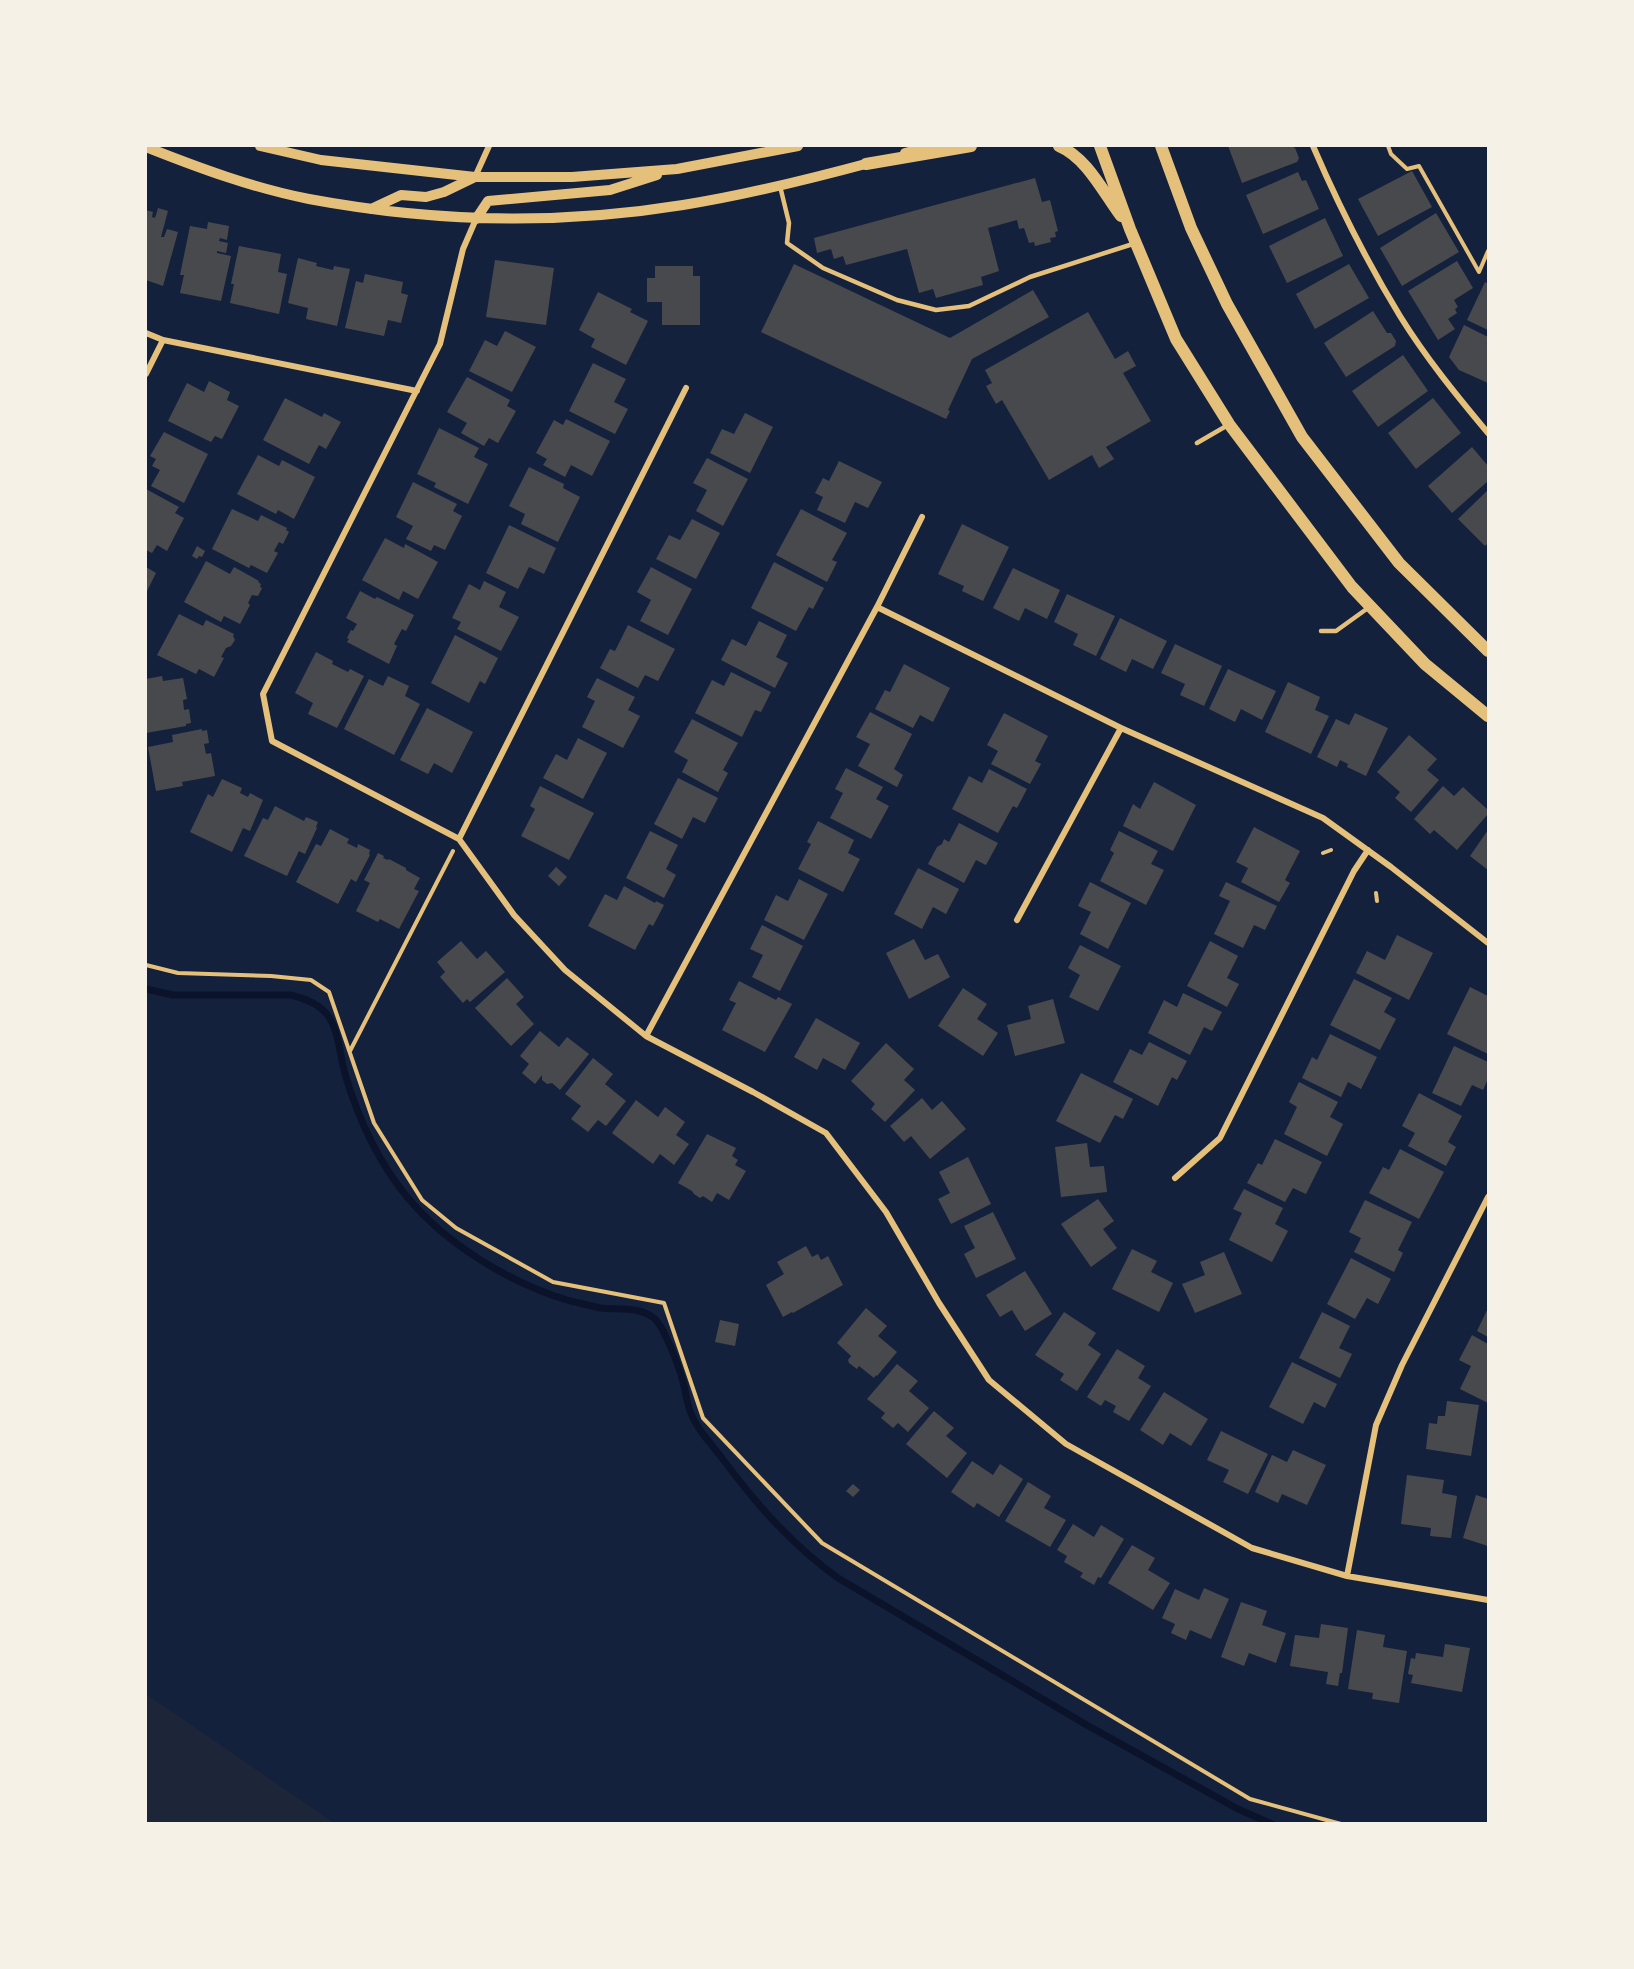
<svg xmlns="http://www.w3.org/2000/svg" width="1634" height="1969" font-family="Literata,serif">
<rect width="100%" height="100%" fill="#14213d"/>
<path fill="#1d2539" d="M146,1694L334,1823H146Z"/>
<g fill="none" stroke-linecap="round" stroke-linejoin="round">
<path stroke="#0b132b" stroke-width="7" d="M146,989L173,995H291C306,999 320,1004 329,1017C339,1033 340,1056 345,1074C358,1118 378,1162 408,1198C447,1245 512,1284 570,1301C580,1303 591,1306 601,1308C618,1310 639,1306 654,1318C659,1323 663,1330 666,1337C672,1349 677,1362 681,1375C686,1389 686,1405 693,1418C700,1433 713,1446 722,1458C756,1504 792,1545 838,1578L1085,1724L1238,1809L1272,1824"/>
</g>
<path fill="#48494c" d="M1228,146H1291L1295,148L1299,158L1297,162L1242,183Z
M1412,171L1432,207L1378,236L1358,199Z
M1298,172L1302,181L1306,180L1319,209L1263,234L1246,195Z
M1035,178L1042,202L1050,200L1058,231L1055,232L1056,237L1050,238L1051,242L1035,246L1034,242L1029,243L1024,228L1019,229L1017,220L988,228L999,271L981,277L983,285L936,298L933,289L919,293L907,249L846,265L843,256L834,259L831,249L817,253L814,238Z
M158,208L168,211L161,237H164L167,229L178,232L163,286L146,280V210L153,212L152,217L155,218Z
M1436,213L1459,252L1402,286L1380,248Z
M1325,218L1343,256L1287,283L1269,246Z
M208,222L229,226L227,240L220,238L219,241L228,243L226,253L217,251V253L231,256L221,301L180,293L184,275H180L190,226L207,229Z
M239,246L281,254L278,272L287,274L279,314L230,303L234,284H231Z
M298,258L317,263L316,266L333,270L334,266L350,269L337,326L306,319L308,308L288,303Z
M495,260L554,268L546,325L486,317Z
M1457,261L1473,288L1454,300L1458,307L1455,309L1457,313L1448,319L1455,329L1438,340L1408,291Z
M794,264L950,338L1033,290L1049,317L972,359L948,410L950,411L946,419L761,332Z
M1349,264L1369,298L1315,329L1296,294Z
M655,266H693V276H700V325H662V302H647V278H655Z
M365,274L403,282L401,293L408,295L401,323L388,320L384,336L345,328L356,281L363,283Z
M1485,282L1488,284V330L1467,320Z
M598,292L632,309L630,312L648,321L626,365L591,347L595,339L579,330Z
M1373,311L1387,333H1391L1396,341L1395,346L1346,377L1324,343Z
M1088,312L1115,359L1128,351L1136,366L1123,373L1151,421L1106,447L1114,459L1099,468L1092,455L1049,480L1002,400L996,404L986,386L992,383L985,370Z
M1464,325L1488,337V383L1459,370L1449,357Z
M505,331L536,347L512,392L469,371L485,340L497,346Z
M1403,355L1428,391L1378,427L1352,391Z
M593,363L626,379L614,402L628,409L615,434L569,411Z
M467,377L510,400L507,406L516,411L498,443L489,438L484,446L461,433L467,423L447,412Z
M209,381L230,392L227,400L239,406L222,439L215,436L211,442L168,421L187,383L204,392Z
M285,398L322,417L324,413L341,422L326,449L319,445L309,464L263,440Z
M1433,398L1461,433L1416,469L1388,433Z
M745,413L773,427L750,473L710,453L722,429L734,434Z
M566,419L610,441L592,476L571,465L565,477L543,465L547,459L536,453L554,420L563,425Z
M439,428L479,448L474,457L488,464L468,504L434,487L436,483L417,474Z
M164,432L208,454L184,503L151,486L160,470L152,466L156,459L150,456Z
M1472,447L1488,466V481L1452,513L1428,486Z
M258,455L279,466L282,460L315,477L294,519L278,510L276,514L237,494Z
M707,458L748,479L723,526L696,511L707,490L693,483Z
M839,461L882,482L868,508L855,502L845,523L817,510L823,497L815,493L823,478L829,481Z
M529,467L564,484L563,488L580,497L558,542L521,524L525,514L509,506Z
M413,482L457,504L453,511L462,516L445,550L434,545L431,551L406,539L413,526L396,517Z
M146,489L179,507L175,513L184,518L167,551L157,545L152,553L146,550Z
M1488,490V543L1485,546L1458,519Z
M232,509L258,521L261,515L287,528L286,530L289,532L283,544L279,542L274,551L278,553L267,573L251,565L249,568L212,549Z
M801,509L847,533L832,560L837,562L827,582L776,555Z
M692,519L720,533L696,579L656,559L669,535L680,540Z
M962,524L1009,547L983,601L962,591L964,586L938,574Z
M509,525L556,548L544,574L529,567L518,589L486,573Z
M385,538L404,548L405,544L438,562L418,599L403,591L399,600L362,580Z
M197,546L205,551L202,557L199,556L197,559L192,556Z
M206,561L230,574L234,567L259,581L258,582L261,584L260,587L262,588L258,596L252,595L248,603L250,605L240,624L224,616L221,622L184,602Z
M774,562L824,588L813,609L809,607L796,631L751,608Z
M146,567L156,573L146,593Z
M651,567L692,589L668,635L640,621L651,600L637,592Z
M1013,568L1060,590L1047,619L1025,608L1019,621L993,608Z
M484,581L506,592L499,607L519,617L501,651L457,629L461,622L452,618L469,584L480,590Z
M360,591L375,599L377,597L414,615L406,631L402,629L394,644L397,646L389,664L347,642L349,639L347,638L351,630L353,631L357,624L346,618Z
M1067,594L1115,616L1096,656L1073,645L1078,634L1054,622Z
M179,614L203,626L206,620L234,634L233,636L235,640L231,646L226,648L221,657L224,658L214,677L199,669L196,674L157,655Z
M1120,618L1167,641L1153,669L1132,659L1126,672L1100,659Z
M759,621L787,635L776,657L788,663L775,688L721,660L732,639L746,646Z
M628,625L675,649L658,681L645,675L638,688L600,668L610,649L615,651Z
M455,635L498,658L485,684L480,681L469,703L431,683Z
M1175,644L1222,666L1204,706L1180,695L1185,684L1161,673Z
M316,652L333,661L332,664L348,672L350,669L364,676L337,728L308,714L313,703L295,693Z
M904,664L950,688L933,722L920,715L913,728L875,709L885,690L890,692Z
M1228,669L1276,691L1262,720L1241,709L1235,722L1209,709Z
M731,672L771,692L761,712L755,710L742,737L695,713L712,680L724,686Z
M162,676L163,681L183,678L187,699L183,700L184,710L189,709L191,723L186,724V726L146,733V679Z
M388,676L409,686L405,696L420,704L394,755L344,729L369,679L383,686Z
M597,678L635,697L628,710L640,716L623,748L582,727L595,701L587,697Z
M1288,682L1320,697L1315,710L1329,716L1311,754L1265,732Z
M427,708L473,732L452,773L434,763L428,774L400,760Z
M870,712L912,734L894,769L903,775L897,787L858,766L870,744L856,737Z
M1004,713L1048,736L1035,761L1041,764L1030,784L991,764L998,751L987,745Z
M1355,713L1388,728L1366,776L1347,767L1348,764L1340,760L1337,767L1317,757L1336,719L1349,725Z
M692,719L738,743L723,770L728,773L718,792L682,772L688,760L674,752Z
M202,729V731L207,730L209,743L204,744L206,754L211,753L215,776L182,782L183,786L156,791L148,747L173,742L172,735Z
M1409,735L1437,759L1427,770L1439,780L1411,812L1395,798L1400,792L1377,772Z
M578,738L607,753L583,799L543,778L556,754L567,760Z
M846,768L883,787L876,799L889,806L871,839L830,818L843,793L835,789Z
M989,769L1027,789L1017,808L1013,806L998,833L952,809L969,776L982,783Z
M678,778L718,798L705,823L693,817L682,839L654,824Z
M222,779L242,788L240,793L248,797L250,793L263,800L250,831L243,828L232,852L190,832L208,794L213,797Z
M1154,782L1196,805L1173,851L1123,826L1133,804L1140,809Z
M540,786L594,813L569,860L521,836L535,809L530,806Z
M1443,786L1454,796L1463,787L1488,810V814L1457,850L1434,830L1430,834L1414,819Z
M275,806L304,821L306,817L318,822L316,827L317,828L305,854L299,851L287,876L244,856L263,818L268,820Z
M818,821L854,840L848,853L860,859L843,892L798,869L811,844L807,842Z
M959,823L998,843L986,865L976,860L964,883L928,864L937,847L942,844L944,839L949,842Z
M1254,827L1300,851L1285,880L1290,883L1279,902L1241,882L1248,868L1236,862Z
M330,829L349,839L347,843L357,848L358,844L370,850L369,854L370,855L356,882L351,879L338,904L296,882L316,844L321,846Z
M1488,830V870L1470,856Z
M650,831L678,845L666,869L676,875L664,898L626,878Z
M1119,831L1158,851L1151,864L1164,870L1146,905L1100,881L1114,853L1110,850Z
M378,853L384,856L383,858L388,860L389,859L406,868V870L420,878L414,889L419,891L399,929L380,919L378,922L356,911L370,883L364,880Z
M556,867L567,877L559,886L548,876Z
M918,868L959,889L946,914L933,907L922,929L894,914Z
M799,879L828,894L804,940L764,920L776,895L788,901Z
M1090,882L1131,903L1108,949L1080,934L1091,912L1078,906Z
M1226,882L1277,906L1265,930L1254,925L1243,948L1214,934L1230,901L1219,896Z
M624,886L655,903L656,901L664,905L653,926L649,924L635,950L588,926L605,894L617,900Z
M762,925L803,946L780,991L752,977L763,955L750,949Z
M1397,935L1433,953L1409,1000L1356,973L1367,951L1385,960Z
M914,939L925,960L938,954L950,977L909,999L886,953Z
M461,941L477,959L486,951L505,972L470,1002L467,999L463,1003L440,977L445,972L437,962Z
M1210,941L1238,956L1227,978L1239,984L1227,1007L1187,986Z
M1080,945L1121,966L1098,1011L1069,997L1080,975L1068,968Z
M507,978L524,997L516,1004L534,1024L511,1046L475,1008Z
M1354,979L1392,998L1384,1012L1396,1019L1380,1050L1330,1025Z
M739,981L776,1000L778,997L792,1004L765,1052L722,1030L736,1003L729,1000Z
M1470,987L1488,996V1054L1447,1034Z
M963,988L987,1004L977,1019L998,1033L983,1056L938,1026Z
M1183,993L1222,1012L1212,1031L1204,1027L1190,1055L1148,1033L1164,1000L1177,1007Z
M1053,999L1065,1043L1015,1056L1007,1025L1031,1019L1028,1006Z
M816,1018L860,1043L845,1070L823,1058L817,1070L794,1057Z
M540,1031L559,1047L567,1037L589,1054L560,1090L552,1083L547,1084L542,1080V1075L535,1084L522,1073L529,1064L520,1056Z
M1330,1034L1377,1057L1361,1089L1348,1082L1341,1097L1302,1078L1312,1057L1317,1060Z
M1149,1042L1187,1061L1177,1080L1172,1077L1158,1106L1113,1082L1130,1049L1142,1055Z
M886,1043L914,1069L904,1080L915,1090L885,1122L871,1109L875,1104L851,1081Z
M1454,1046L1488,1062V1079L1483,1090L1472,1085L1461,1106L1432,1093Z
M593,1058L613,1074L605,1084L626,1101L606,1126L598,1120L588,1132L571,1119L581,1106L565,1094Z
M1081,1073L1133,1099L1123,1119L1115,1115L1100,1143L1056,1121Z
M1299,1082L1338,1102L1330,1117L1343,1124L1327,1156L1284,1134L1297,1107L1289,1102Z
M1419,1093L1462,1116L1448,1142L1456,1147L1446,1166L1408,1146L1415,1133L1402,1126Z
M922,1098L932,1110L942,1101L966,1129L930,1159L911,1136L904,1142L890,1126Z
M636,1100L658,1117L665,1107L685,1122L676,1135L689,1144L674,1165L660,1154L653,1164L612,1133Z
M707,1134L736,1148L732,1156L738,1160L735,1165L746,1171L729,1200L717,1193L712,1202L703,1196L700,1198L694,1194L692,1191L678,1183Z
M1275,1139L1322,1162L1306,1194L1293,1188L1285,1202L1247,1183L1258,1163L1262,1165Z
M1087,1143L1090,1167L1104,1166L1107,1192L1061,1197L1055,1147Z
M1400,1149L1444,1172L1419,1219L1369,1193L1383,1167L1389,1170Z
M968,1157L991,1204L951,1224L938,1199L950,1193L939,1172Z
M1244,1189L1283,1208L1275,1224L1288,1231L1272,1262L1229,1240L1242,1213L1233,1209Z
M1098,1199L1114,1221L1103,1229L1117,1248L1091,1267L1061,1224Z
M1365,1200L1412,1222L1398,1250L1403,1253L1394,1272L1354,1252L1361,1238L1349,1232Z
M993,1212L1016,1259L976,1278L964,1254L975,1248L964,1226Z
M806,1246L812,1257L818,1254L821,1260L828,1256L843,1285L793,1313L792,1312L783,1317L766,1285L784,1274L777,1262Z
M1132,1249L1157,1261L1151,1272L1173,1283L1159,1312L1112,1289Z
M1224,1252L1242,1294L1195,1313L1182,1284L1205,1275L1200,1262Z
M1351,1258L1391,1279L1378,1304L1367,1298L1355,1319L1327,1304Z
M1025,1271L1052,1314L1025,1331L1012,1310L1000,1317L986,1295Z
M866,1308L887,1326L878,1336L897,1352L877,1376L876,1375L874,1378L859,1366L857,1369L849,1363L848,1360L851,1356L837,1343Z
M1488,1308V1337L1477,1331Z
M1064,1312L1096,1333L1088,1345L1101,1354L1077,1391L1060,1380L1064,1374L1035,1355Z
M1322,1312L1350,1326L1339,1348L1352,1354L1340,1378L1299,1358Z
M720,1320L739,1324L735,1346L715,1342Z
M1472,1335L1488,1344V1403L1460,1389L1471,1366L1459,1360Z
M1117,1349L1145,1366L1138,1378L1151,1386L1129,1421L1113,1412L1116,1406L1105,1400L1101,1406L1087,1397Z
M1292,1362L1337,1384L1325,1408L1314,1402L1303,1424L1269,1407Z
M897,1364L918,1381L909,1391L929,1408L908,1432L898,1423L893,1428L881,1418L885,1413L867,1399Z
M1164,1392L1208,1419L1191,1446L1170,1433L1163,1445L1140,1430Z
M1447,1401L1479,1405L1471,1456L1426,1449L1429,1423L1437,1424L1438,1416H1445Z
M934,1411L954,1428L946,1436L967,1453L947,1478L906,1444Z
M1221,1431L1268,1454L1248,1494L1223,1482L1229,1470L1207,1460Z
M1293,1450L1326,1465L1307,1505L1282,1494L1278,1503L1255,1492L1272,1455L1287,1462Z
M972,1461L993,1475L1000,1464L1023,1479L999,1517L977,1503L974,1508L951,1492Z
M1407,1475L1444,1480L1442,1493L1457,1496L1451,1538L1430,1536L1431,1528L1401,1524Z
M1028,1482L1051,1496L1044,1508L1066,1520L1050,1547L1005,1521Z
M853,1484L860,1490L853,1497L846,1491Z
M1476,1495L1488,1499V1546L1463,1538Z
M1073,1524L1094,1537L1101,1525L1124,1539L1101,1578L1098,1577L1094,1585L1080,1577L1083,1573L1064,1562L1067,1556L1057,1550Z
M1132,1545L1155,1558L1148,1570L1170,1583L1153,1610L1108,1583Z
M1204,1588L1229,1599L1211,1639L1190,1630L1186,1640L1171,1633L1175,1624L1162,1618L1175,1589L1199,1600Z
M1241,1602L1267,1611L1262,1625L1286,1633L1276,1663L1249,1653L1244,1666L1221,1657Z
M1321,1624L1348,1628L1342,1673H1340L1338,1686L1326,1684L1328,1672L1290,1666L1295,1635L1319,1638Z
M1357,1630L1385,1635L1383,1647L1407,1651L1399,1703L1372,1699L1373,1693L1348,1689Z
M1445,1644L1470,1648L1462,1692L1411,1683L1413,1675L1408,1674L1411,1658L1415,1659L1416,1653L1443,1657Z"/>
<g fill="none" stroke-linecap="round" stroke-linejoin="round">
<path stroke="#e5c07b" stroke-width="4" d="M1388,146L1391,154L1407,169L1419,166L1479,272L1488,251
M1323,853L1331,850
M1376,893L1377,901
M146,965L178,973L271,976L311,980L329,992L374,1123L422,1200L456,1228L553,1282L664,1303L703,1418L822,1543L1250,1799L1341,1824
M350,1051L453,851"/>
<path stroke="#e5c07b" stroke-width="4.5" d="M780,186L789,223L787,243L823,268L897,300L936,310L969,306L1030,277L1136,243
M1197,443L1228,425
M1321,631H1336L1368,608"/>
<path stroke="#e5c07b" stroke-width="6" d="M1313,146C1338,204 1367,262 1400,316C1426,358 1457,396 1488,433
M475,177L489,146
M476,219L463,249L440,344L263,694L272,741L459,839L514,915L565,970L646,1036L753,1092L826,1133L886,1212L939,1303L989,1380L1066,1444L1252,1548L1347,1576L1488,1600
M146,333L163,340L417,391
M146,374L163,340
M877,607L1121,728L1323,818L1391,867L1488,943
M459,839L686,388
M1017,920L1121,728
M646,1036L877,607L922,517
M1175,1178L1220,1138L1354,871L1368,850
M1347,1576L1376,1425L1402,1365L1488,1197"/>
<path stroke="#e5c07b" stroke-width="10" d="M260,146L321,160L475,177H572L677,169L798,146
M146,147C199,168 253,188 309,199C432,222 560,225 683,205C747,195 810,179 873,162
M905,153L931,146
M371,209L401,195L426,197L444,192L475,177
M476,219L488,201L610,190L657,175"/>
<path stroke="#e5c07b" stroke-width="12" d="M1059,146C1087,158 1103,192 1121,216
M1100,146L1130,229L1176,339L1229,424L1352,587L1425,664L1488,716
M1161,146L1191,228L1227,304L1302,437L1399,563L1488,651
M866,164L971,146"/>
</g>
<rect width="1634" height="1969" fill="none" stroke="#f6f1e7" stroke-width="294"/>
</svg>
